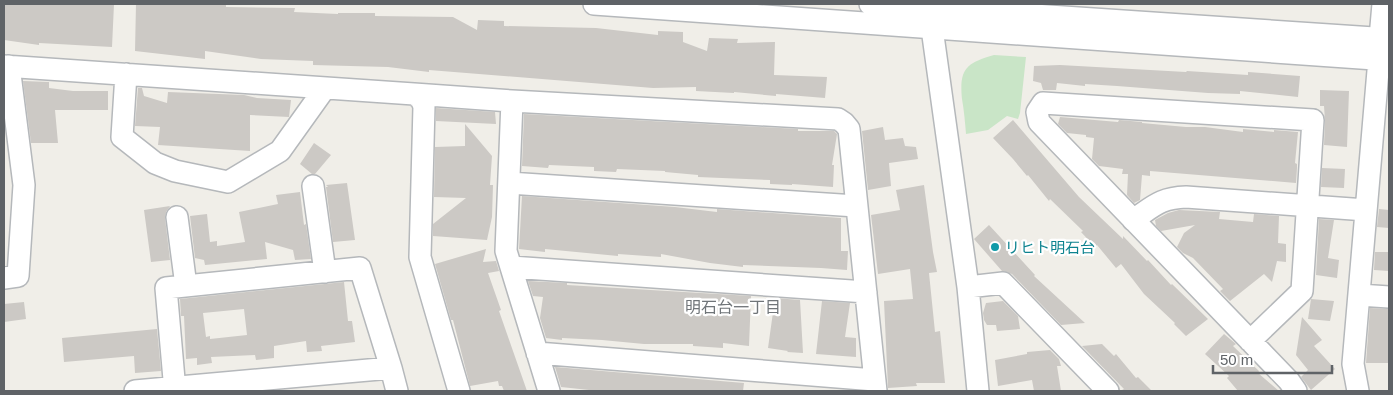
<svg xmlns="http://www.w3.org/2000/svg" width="1393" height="395" font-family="Helvetica,'Noto Sans JP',sans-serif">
<rect width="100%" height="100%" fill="#f0eee8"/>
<path fill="#c9e5c7" d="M994,55L1026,57L1020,113L1018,119L1007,116L988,130L966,134C965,122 964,110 962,99C959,69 966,63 994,55Z"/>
<path fill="#ccc9c5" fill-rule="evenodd" d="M4,4H114L112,47L39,43V45L4,40Z
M136,4H226V7L295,8L294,12L338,14V13H375V16L453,17L477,30L478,20L504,21V26L596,28L658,35V31L683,32V42L707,51L709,38L738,39L737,43L775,42L774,75L827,77L825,98L776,94V96L734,92V93L696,91V87L653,88L429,70V72L388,67L313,65V61L261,59L205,51V59L135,51Z
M1060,65L1186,72L1187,71L1248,75V72L1300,76L1298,97L1240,91V94L1208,93L1117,86L1085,84V86L1057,83L1056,90H1043L1041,83L1033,81L1034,66Z
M23,81L49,82V88L73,91H108V110H55L58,143H31Z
M138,88H142L144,96L167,103L168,92L244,95L257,98L291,100L289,117L250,115V151L158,145L160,127L135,126Z
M1320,90L1349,91L1347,147L1324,145L1325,121L1324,106H1320Z
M436,108L495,112L496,124L436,121Z
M524,114L798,129V131H834L837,134L832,165H834L833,187L792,184V185L770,184V180L698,177V175L665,172V171L617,169L616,172L594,171V167L549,165L548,168L522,166Z
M1060,117L1118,122L1119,120L1142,122V123L1186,127H1205L1243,132V129L1274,132V130L1298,132L1295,163L1297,164V168L1296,183L1150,171V176L1142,175L1140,200L1134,203L1127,195L1128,174H1122L1123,169L1099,166L1092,159L1094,138L1086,137V135L1067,133L1058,124Z
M1013,120L1079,197L1123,239V236L1147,261L1148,260L1171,285L1172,284L1208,319L1186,336L1174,324L1175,323L1144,294L1121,264L1116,268L1097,245L1095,247L1081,232L1083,231L1050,199L1049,201L1028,175L1027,176L1013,159L993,138Z
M465,124L492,156L490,185H493L492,217L487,240L433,236V224L466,198L434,197L435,147L465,146Z
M883,127L885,140L903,138L905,146L916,147L918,159L889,163L891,186L868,190L862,131Z
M314,143L331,155L315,174H312L300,164Z
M1322,168L1345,169L1344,188L1321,187Z
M347,183L355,240L333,242L326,187H328L326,185Z
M924,185L933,252L937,272L929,273L935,332L940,331L945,383H916L917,386L888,388L884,301L913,299L910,269L878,274L871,215L900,210L896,190Z
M300,192L304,225L306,224L311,259L295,260L293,250L265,242L267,259L205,265L204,260L195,258L190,216L207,214L210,242L217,241V246L245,242L239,212L278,204L276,195Z
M522,196L675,207L717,212V209L841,218V251H848L847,270L821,268L743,265V267L710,263L661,254V257L618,254V256L545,249V252L519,249Z
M170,206L166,212L165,218L170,260L151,262L144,210Z
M1379,209L1389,210V228L1377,227Z
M1179,210L1220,212L1219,219L1253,222L1254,214L1279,216L1278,243L1286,244V262L1277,261L1272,282L1264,274L1230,301L1220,291L1223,289L1193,258L1183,253L1177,247L1184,233L1195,225L1161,231L1156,226L1155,220L1168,213Z
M1319,219L1334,220L1328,258L1339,260L1337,278L1316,275Z
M989,225L1035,275L1034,276L1085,323L1061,325L1012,274L1002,271L974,239Z
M486,249L483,262L496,261L499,271L488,273L501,310L499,311L527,391H504L502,386H499L498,381L470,386L453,320H451L435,264Z
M1375,252H1389V271L1374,270Z
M528,281L567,283V285L751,296L749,346L723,343V348L693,346V344H644L602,340L562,338V340L546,338L540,318L543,297L533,296Z
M344,282L348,321H352L355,342L321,346L322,351L307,352L306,341L274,346V358L256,360L255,355L211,357L212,363L197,365V358L186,359L184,316H181L180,299ZM244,309L247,335L210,339V336L206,337L203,313Z
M775,298L800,300L803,353L787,352L788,351L768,348Z
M1311,299L1334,301L1330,321L1308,319Z
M822,301L850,303L845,337L856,338V357L816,354Z
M1003,301L1018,316L1020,329L997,331L996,325H987L984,320L983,313L986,303Z
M24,302L26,319L4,322V304Z
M1370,308L1389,309V363H1366Z
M1302,317L1322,340L1314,346L1335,369L1311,390L1301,377L1308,370L1296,355Z
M157,329L161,371L135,373L134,356L64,362L62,338Z
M1224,334L1236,344L1233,346L1259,371L1258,373L1279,391H1238L1227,378L1229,376L1205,354Z
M1102,344L1114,356L1116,354L1136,378L1138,377L1152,391H1120L1124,389L1082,346Z
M1050,350L1059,359L1061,366H1057L1061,391H1034L1032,380L998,386L995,360L1027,354V352Z
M555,367L744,383L743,391H589V390L561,387Z"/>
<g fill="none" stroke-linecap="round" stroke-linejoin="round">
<defs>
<path id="minor" d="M594,4L1389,60
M870,4L1389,39
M930,14L968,287L978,391
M1380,38L1383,4
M4,66L414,94L421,99L424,106L420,257L459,391
M126,74L122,137L155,163L175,171L228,182L280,151L325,88
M414,94L512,101L838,119L844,123L849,129L876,391
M512,101L506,251L549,391
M509,183L856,206
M313,186L325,272
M177,217L186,286
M1133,220C1154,206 1160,198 1186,197L1366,210
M511,267L866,292
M4,278L18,276L24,185L9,66
M968,287L1003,283L1108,391
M1359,295L1389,297
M1250,341L1302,291L1313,120L1043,103L1037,112L1039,122L1289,381L1296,391
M537,353L875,380
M135,391L391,368L397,391
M175,391L166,288L360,268L391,368
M1358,391L1353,364L1379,59"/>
</defs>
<use href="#minor" stroke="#b5b8bb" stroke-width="24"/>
<use href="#minor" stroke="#fff" stroke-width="21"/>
</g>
<circle fill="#0f9aa8" stroke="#fff" stroke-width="2" cx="995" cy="247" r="5"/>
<g text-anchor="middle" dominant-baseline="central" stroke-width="4.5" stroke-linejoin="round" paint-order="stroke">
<g font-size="15" fill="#0d838f" stroke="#fff" text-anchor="start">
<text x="1005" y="247">リヒト明石台</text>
</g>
<g font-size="16" fill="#707579" stroke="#fff">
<text x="733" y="307">明石台一丁目</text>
</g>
</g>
<rect width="1393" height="395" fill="none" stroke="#5f6367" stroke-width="10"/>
<path d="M1213 365v8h119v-8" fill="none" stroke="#5f6367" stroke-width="2.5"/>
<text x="1220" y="365" font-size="15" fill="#5f6367" stroke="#ffffff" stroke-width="4" paint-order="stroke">50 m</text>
</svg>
